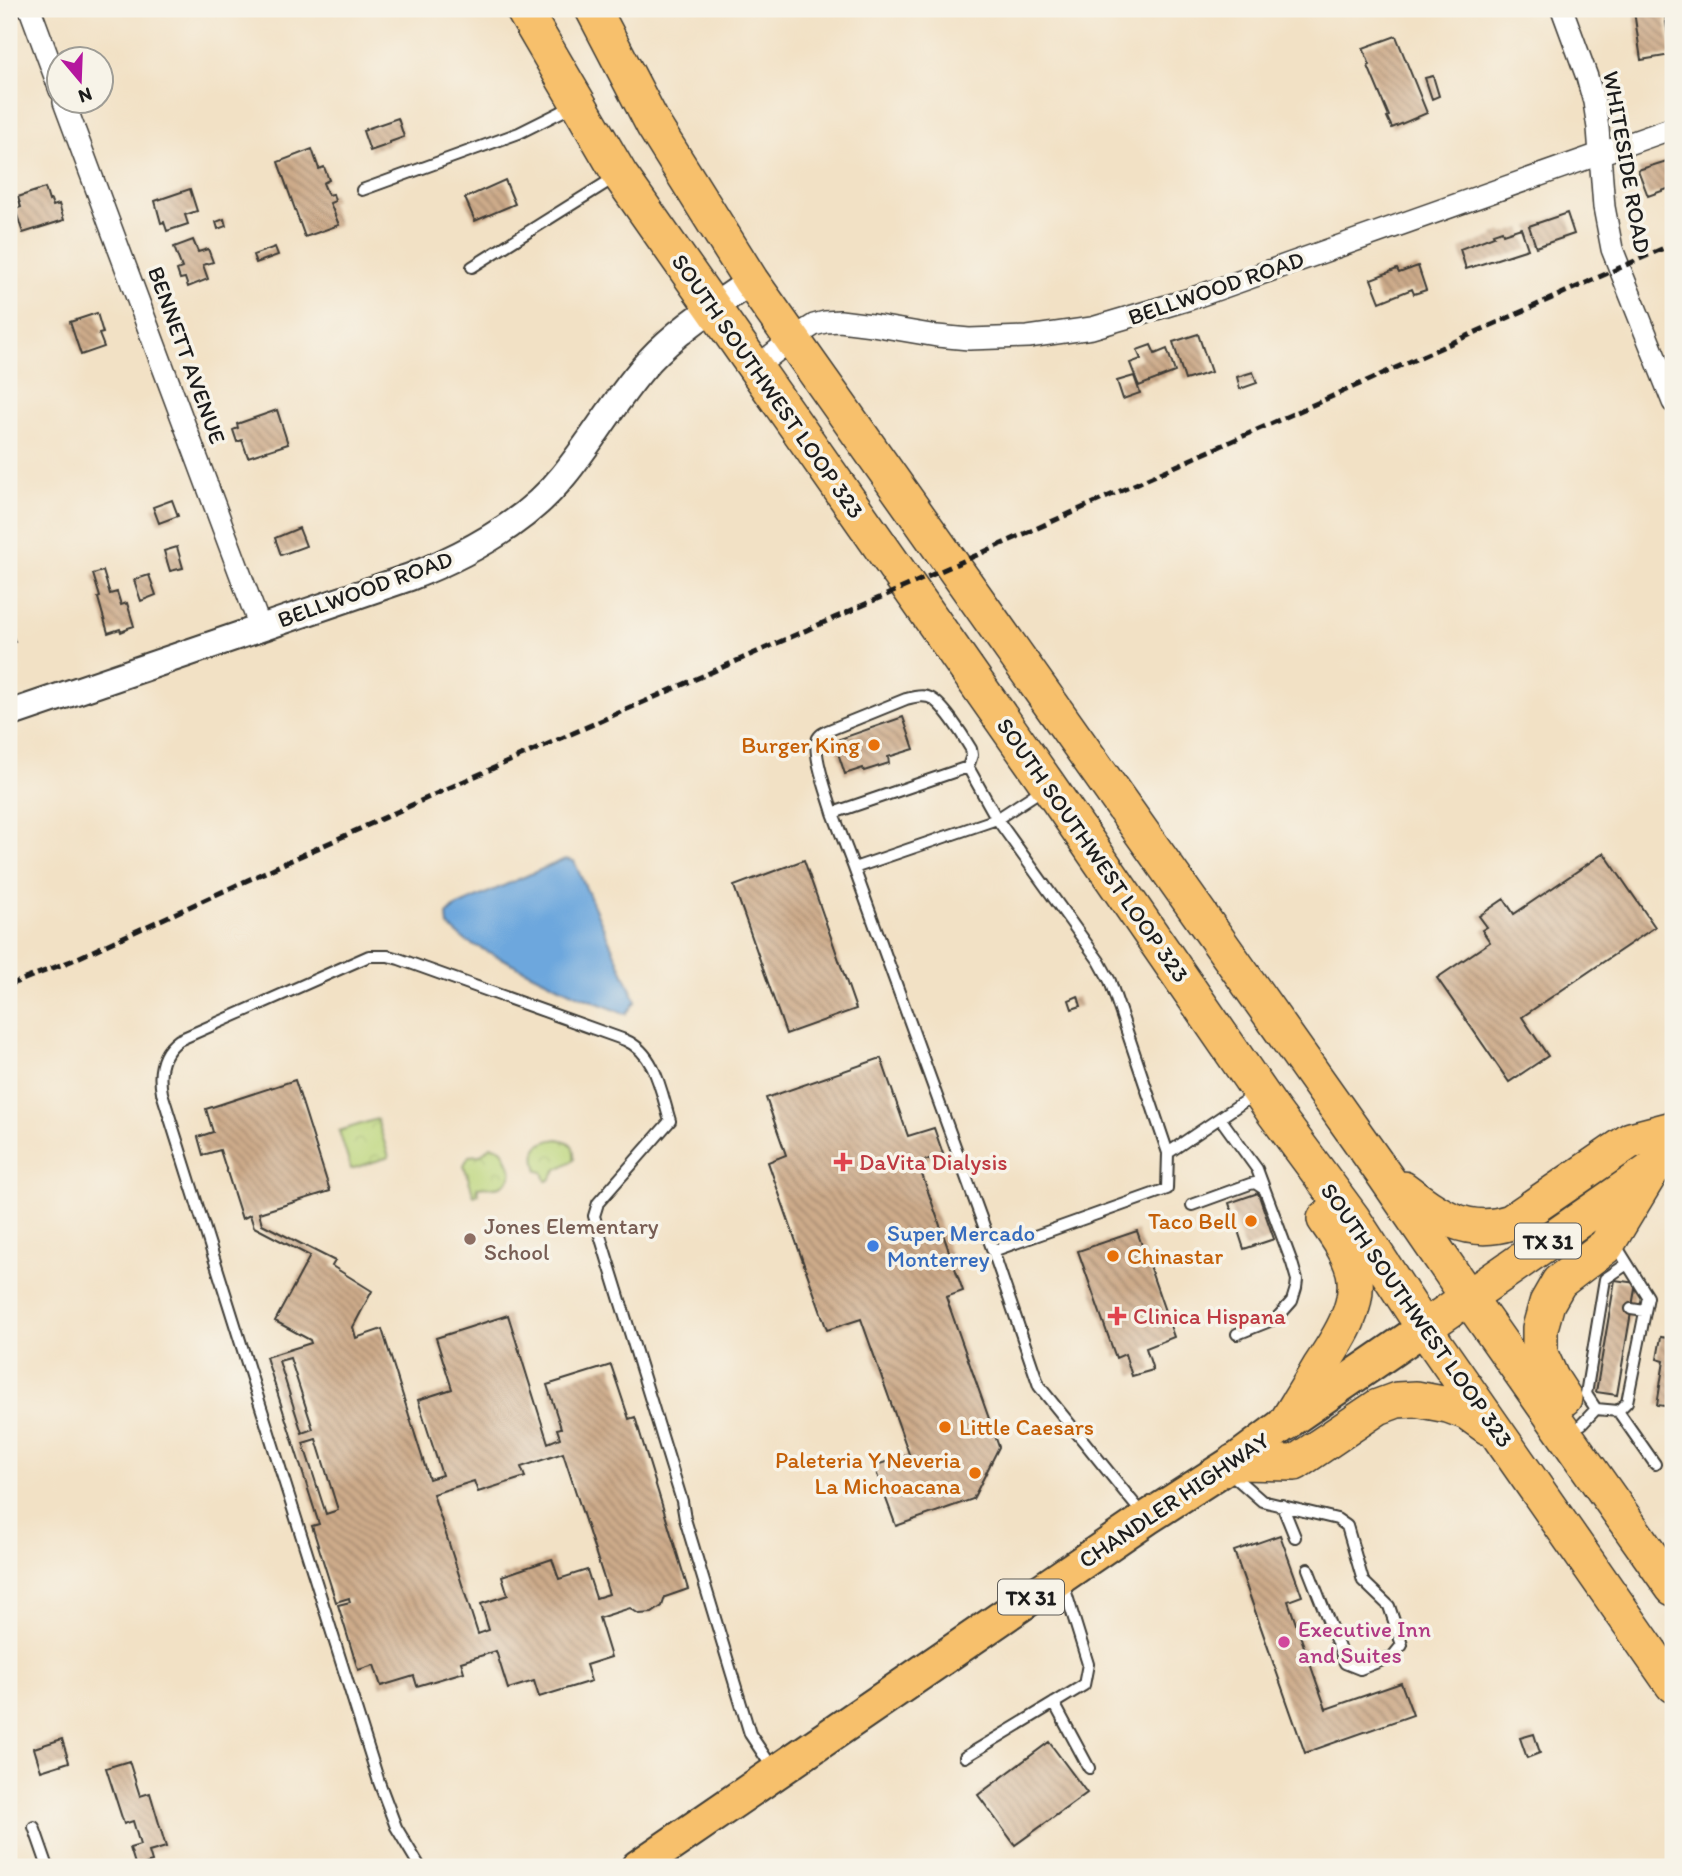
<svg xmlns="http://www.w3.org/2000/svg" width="1682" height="1876" font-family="Itim,sans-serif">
<defs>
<pattern id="park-crowns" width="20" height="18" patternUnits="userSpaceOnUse" patternTransform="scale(1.75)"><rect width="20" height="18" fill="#bcd67b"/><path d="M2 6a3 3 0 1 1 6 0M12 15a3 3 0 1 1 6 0" fill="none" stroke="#a1b76a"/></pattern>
<pattern id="building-back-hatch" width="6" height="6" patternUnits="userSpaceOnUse" patternTransform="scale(1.75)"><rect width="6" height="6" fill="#cdab8a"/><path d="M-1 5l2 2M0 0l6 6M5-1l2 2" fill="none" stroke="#a68a70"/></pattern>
</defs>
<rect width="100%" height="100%" fill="#f7f3e8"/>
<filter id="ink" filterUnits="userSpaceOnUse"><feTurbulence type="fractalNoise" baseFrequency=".0143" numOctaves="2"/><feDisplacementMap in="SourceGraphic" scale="14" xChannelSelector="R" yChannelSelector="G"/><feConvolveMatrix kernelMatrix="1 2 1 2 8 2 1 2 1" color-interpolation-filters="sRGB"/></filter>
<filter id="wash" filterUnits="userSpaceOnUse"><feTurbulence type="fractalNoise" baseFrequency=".00686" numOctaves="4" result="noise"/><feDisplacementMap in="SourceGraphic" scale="28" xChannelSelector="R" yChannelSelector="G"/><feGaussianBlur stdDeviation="1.57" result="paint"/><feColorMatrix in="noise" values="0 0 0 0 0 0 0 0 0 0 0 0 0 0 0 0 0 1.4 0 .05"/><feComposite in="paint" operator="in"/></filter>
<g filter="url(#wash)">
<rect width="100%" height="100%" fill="#f2e1c5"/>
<path fill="url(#park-crowns)" stroke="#6c794c" stroke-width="2" d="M377,1119L389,1157L351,1169L339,1131Z
M558,1139C572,1142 575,1145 574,1160L556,1170L550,1180L546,1181L543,1172L538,1171C532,1151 535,1142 558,1139Z
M491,1146C502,1147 504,1151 507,1160C511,1169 516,1176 504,1184C496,1190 486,1185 477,1187L479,1194L474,1196L464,1165L469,1156L480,1155Z"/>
<path fill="#6da7dd" stroke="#44627c" stroke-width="2" d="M565,859L574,861L636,1001L626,1014L574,994L466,941L448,926L447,915L455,907Z"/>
<g id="blocks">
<path fill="url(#building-back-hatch)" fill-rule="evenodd" d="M1648,9H1664L1671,55L1641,60L1634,11Z
M1396,36L1427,113L1392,128L1387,117L1389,116L1368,66L1370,65L1363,48Z
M1433,76L1439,96L1432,99L1425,78Z
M398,118L404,137L390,142V144L370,151L363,131L366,130V129Z
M312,149L319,169L324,167L329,180L323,183L328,195L333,194L335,201L330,203L339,225L305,237L278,162Z
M1673,159V187L1648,196L1638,170Z
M505,180L515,204L475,221L465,198Z
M45,188L49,201L51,200L53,206L59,204L64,220L23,233L15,209L21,207L18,197Z
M190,189L197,211L185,215L188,224L167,231L164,222L161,223L155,201Z
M1567,213L1574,234L1536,247L1529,226Z
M224,219L226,226L218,229L216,222Z
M1521,228L1528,249L1466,269L1460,249L1494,236L1493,234L1502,231L1503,234Z
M193,240L198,252L208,249L213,262L203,265L208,279L188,287L185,278L180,279L177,270L182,268L174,247Z
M275,247L278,255L256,263L253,255Z
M1418,266L1426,290L1414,294L1412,289L1380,302L1371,279L1397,269L1399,273Z
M97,313L103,333L99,334L104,347L81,355L70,322Z
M1198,334L1211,372L1185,380L1173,342Z
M1151,345L1155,354L1167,349L1175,372L1139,386L1130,363L1141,359L1137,350Z
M1253,372L1257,383L1240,389L1237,377Z
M1134,376L1140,393L1123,399L1117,381Z
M277,410L288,444L248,457L242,440L237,442L233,430L238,428L237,424Z
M172,500L178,516L159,523L153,507Z
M299,528L306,546L281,555L275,538Z
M177,547L183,568L170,571L164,551Z
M103,571L110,594L117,592L121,605L127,603L134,626L128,628V629L121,632L120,629L108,633L98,598L100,597L93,574Z
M149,575L156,595L141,601L134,580Z
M9,626L15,642L9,644Z
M903,717L914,749L888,757L889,763L864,771L863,768L845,774L834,741Z
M1604,853L1655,927L1522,1017L1548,1056L1509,1082L1437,978L1490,942L1482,930L1487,927L1479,916L1504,899L1514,914Z
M804,860L856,1009L786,1034L734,886Z
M1078,996L1081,1006L1072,1009L1069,1000Z
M881,1058L908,1136L934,1128L943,1154L918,1163L963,1291L946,1297L999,1447L973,1499L896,1526L874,1466L909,1454L861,1319L827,1330L768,1162L786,1155L766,1098Z
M295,1080L330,1191L259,1213L262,1224L335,1261L332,1266L372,1291L353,1327L356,1338L382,1329L429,1479L442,1475L418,1400L452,1389L436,1338L508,1315L548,1443L560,1438L557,1429L561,1428L547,1385L611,1365L629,1419L635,1417L688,1589L665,1597L662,1606L652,1613L639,1614L630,1608L599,1618L611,1657L586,1665L591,1681L539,1697L534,1681L508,1689L496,1651L461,1662L464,1672L417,1686L414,1676L381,1686L374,1665L358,1670L338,1605L350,1602L349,1598L336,1602L312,1526L319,1524L266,1357L311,1343L310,1340L275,1321L310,1256L254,1227L250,1215L242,1219L220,1150L203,1155L198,1137L213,1132L206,1109ZM290,1358L313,1429L302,1433L279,1361ZM316,1439L338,1510L326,1514L303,1443ZM563,1453L609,1594L596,1598L587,1570L559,1579L552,1559L502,1576L508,1595L481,1604L489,1630L478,1634L433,1494L474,1481L478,1492L525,1477L521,1467Z
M1258,1193L1274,1239L1244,1249L1229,1203Z
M1137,1231L1174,1337L1146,1348L1153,1370L1132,1376L1125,1354L1116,1358L1078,1251Z
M1615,1280L1636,1283L1617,1395L1596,1392Z
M1672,1316L1673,1317V1407L1657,1405L1664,1361L1657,1359L1661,1337L1668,1338Z
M1280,1535L1302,1596L1288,1601L1326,1709L1401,1683L1413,1715L1305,1753L1234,1551Z
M1534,1734L1540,1753L1527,1758L1520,1738Z
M62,1739L69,1762L41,1771L34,1748Z
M1049,1742L1087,1793L1015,1845L978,1795Z
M129,1761L140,1796L150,1793L166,1847L149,1852L152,1862L136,1867L130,1848L140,1845L133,1821L124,1824L106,1768Z"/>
</g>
</g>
<g filter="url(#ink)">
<use href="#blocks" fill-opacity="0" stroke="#3c3a35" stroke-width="2"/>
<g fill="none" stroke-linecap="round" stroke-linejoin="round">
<defs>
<path id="service" d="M362,190L519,133L575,105
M472,267L617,176
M1046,787L997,819L854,868L993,1251L1039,1386L1145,1517
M833,813C829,798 811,752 818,738C820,734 823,733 827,731L906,699C913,697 921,695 928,697C941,700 964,737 971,749L972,755L968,767
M854,868L833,813L968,767L997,819L1099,961L1110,981L1168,1153L1167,1189L993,1251
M1220,1118L1257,1169L1292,1263L1297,1280L1296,1288L1292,1301L1277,1318L1237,1334
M1168,1153L1255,1094
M1192,1205L1250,1184L1255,1183L1264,1189
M1631,1309L1645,1311
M1596,1409L1586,1394L1605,1279L1627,1264
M1618,1411L1655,1464
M1582,1424L1596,1409L1618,1411L1627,1402L1648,1297L1615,1244
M1229,1472L1262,1501L1337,1519L1347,1526L1363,1581L1389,1606L1402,1645L1393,1656L1360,1669L1345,1663L1308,1569
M1282,1505L1295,1537
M1054,1703L1089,1768
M965,1757L1084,1685L1088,1664L1063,1583
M34,1827L48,1867
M420,1867L396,1827L379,1782L162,1093C158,1072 161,1053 179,1040L369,956H388L399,959L625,1040C656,1053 661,1092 670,1121L598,1203L594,1216L682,1501L685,1519L750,1734L774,1770"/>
<path id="minor" d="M30,9L60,90
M1562,9L1587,77L1594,102L1598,128L1604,207L1612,249L1673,402
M64,102L260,627
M755,368L792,339L814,325L825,322L840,321L872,325L937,336L969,339L1028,337L1092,328L1190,299L1673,128"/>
<path id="tertiary" d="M9,714L410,577C466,555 526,523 564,475C594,438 618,395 650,360C679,329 717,305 751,281"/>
<path id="primary" d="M638,1867L1147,1518L1234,1462L1286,1423L1424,1328"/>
<path id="trunk" d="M523,9L620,175L1048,785L1273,1111L1353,1219L1424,1328L1673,1685
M593,9L654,126L751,281L1385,1176L1468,1297L1673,1588
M1403,1189C1436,1214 1467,1237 1511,1222L1631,1140L1673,1129
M1424,1328L1673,1155
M1564,1398L1551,1378L1540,1354V1328L1547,1303L1559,1282L1606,1246L1652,1170
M1286,1423C1297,1405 1309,1386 1320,1367C1338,1340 1361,1307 1354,1272C1349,1252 1336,1235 1325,1219
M1234,1462L1295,1463L1378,1407L1397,1400L1416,1399L1448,1405L1467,1412L1488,1427"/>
</defs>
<use href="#service" stroke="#3c3a35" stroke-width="14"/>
<use href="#minor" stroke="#3c3a35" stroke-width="24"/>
<use href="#tertiary" stroke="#3c3a35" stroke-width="30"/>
<use href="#primary" stroke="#3c3a35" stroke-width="37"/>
<use href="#trunk" stroke="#3c3a35" stroke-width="38"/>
<use href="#service" stroke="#fff" stroke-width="10"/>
<use href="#minor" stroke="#fff" stroke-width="21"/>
<use href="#tertiary" stroke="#fff" stroke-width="26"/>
<use href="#primary" stroke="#f7c06c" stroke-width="33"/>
<use href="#trunk" stroke="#f7c06c" stroke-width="35"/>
<path stroke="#1c1c1c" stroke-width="5" stroke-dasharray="10 5" stroke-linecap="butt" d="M9,985L71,961L462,782L986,551L1673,244"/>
</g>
</g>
<g fill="#e8710a" stroke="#f7f3e8" stroke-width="2.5">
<circle cx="874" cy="745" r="7"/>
<circle cx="1251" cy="1221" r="7"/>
<circle cx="1113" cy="1256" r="7"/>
<circle cx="945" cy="1427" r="7"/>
<circle cx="975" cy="1473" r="7"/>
</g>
<g fill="#e0444e" stroke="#f7f3e8" stroke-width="2.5">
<path d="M839.5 1151.5h7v7h7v7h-7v7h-7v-7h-7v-7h7z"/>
<path d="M1113.5 1305.5h7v7h7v7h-7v7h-7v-7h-7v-7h7z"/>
</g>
<circle fill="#8d6e63" stroke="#f7f3e8" stroke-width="2.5" cx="470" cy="1239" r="7"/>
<circle fill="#3f7fe0" stroke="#f7f3e8" stroke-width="2.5" cx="873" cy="1246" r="7"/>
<circle fill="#d1479c" stroke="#f7f3e8" stroke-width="2.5" cx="1284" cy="1642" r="7"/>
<g text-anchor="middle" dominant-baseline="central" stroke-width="7" stroke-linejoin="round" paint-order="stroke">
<g fill="#f7f3e8" stroke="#5e5c59" stroke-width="2">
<rect x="1515" y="1223.5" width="66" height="35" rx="5"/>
<rect x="998" y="1579.5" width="66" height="35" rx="5"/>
</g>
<g font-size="21" font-weight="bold" fill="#1c1c1c">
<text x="1548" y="1241">TX 31</text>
<text x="1031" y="1597">TX 31</text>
</g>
<g font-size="23" fill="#1c1c1c" stroke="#f7f3e8">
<text transform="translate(1627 162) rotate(80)">WHITESIDE ROAD</text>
<text transform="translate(1216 288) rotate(-19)">BELLWOOD ROAD</text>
<text transform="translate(187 355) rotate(70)">BENNETT AVENUE</text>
<text transform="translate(768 386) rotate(55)">SOUTH SOUTHWEST LOOP 323</text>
<text transform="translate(365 589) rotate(-20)">BELLWOOD ROAD</text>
<text transform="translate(1093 850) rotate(55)">SOUTH SOUTHWEST LOOP 323</text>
<text transform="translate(1417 1315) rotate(55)">SOUTH SOUTHWEST LOOP 323</text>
<text transform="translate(1174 1500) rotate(-34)">CHANDLER HIGHWAY</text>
</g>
<g font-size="23" fill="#c56008" stroke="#f7f3e8" text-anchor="end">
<text x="860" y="745">Burger King</text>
<text x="1237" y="1221">Taco Bell</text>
<text x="1127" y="1256" text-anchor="start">Chinastar</text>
<text x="959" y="1427" text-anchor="start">Little Caesars</text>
<text x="961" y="1460">Paleteria Y Neveria<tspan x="961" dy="26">La Michoacana</tspan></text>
</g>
<g font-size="23" fill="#be3a42" stroke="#f7f3e8" text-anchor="start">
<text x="859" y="1162">DaVita Dialysis</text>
<text x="1133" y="1316">Clinica Hispana</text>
</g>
<g font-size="23" fill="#785e54" stroke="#f7f3e8" text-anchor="start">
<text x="484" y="1226">Jones Elementary<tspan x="484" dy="26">School</tspan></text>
</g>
<g font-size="23" fill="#366cbe" stroke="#f7f3e8" text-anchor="start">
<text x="887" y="1233">Super Mercado<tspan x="887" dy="26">Monterrey</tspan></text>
</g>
<g font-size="23" fill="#b23c85" stroke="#f7f3e8" text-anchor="start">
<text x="1298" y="1629">Executive Inn<tspan x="1298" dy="26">and Suites</tspan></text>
</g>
</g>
<rect width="1682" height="1876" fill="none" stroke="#f7f3e8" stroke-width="35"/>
<g transform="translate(80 80) rotate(161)"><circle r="33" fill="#f7f3e8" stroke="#9f9d96" stroke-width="2"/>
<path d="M0-5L12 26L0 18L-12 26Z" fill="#b5179e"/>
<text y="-10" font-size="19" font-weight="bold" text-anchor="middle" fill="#1c1c1c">N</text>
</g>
</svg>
